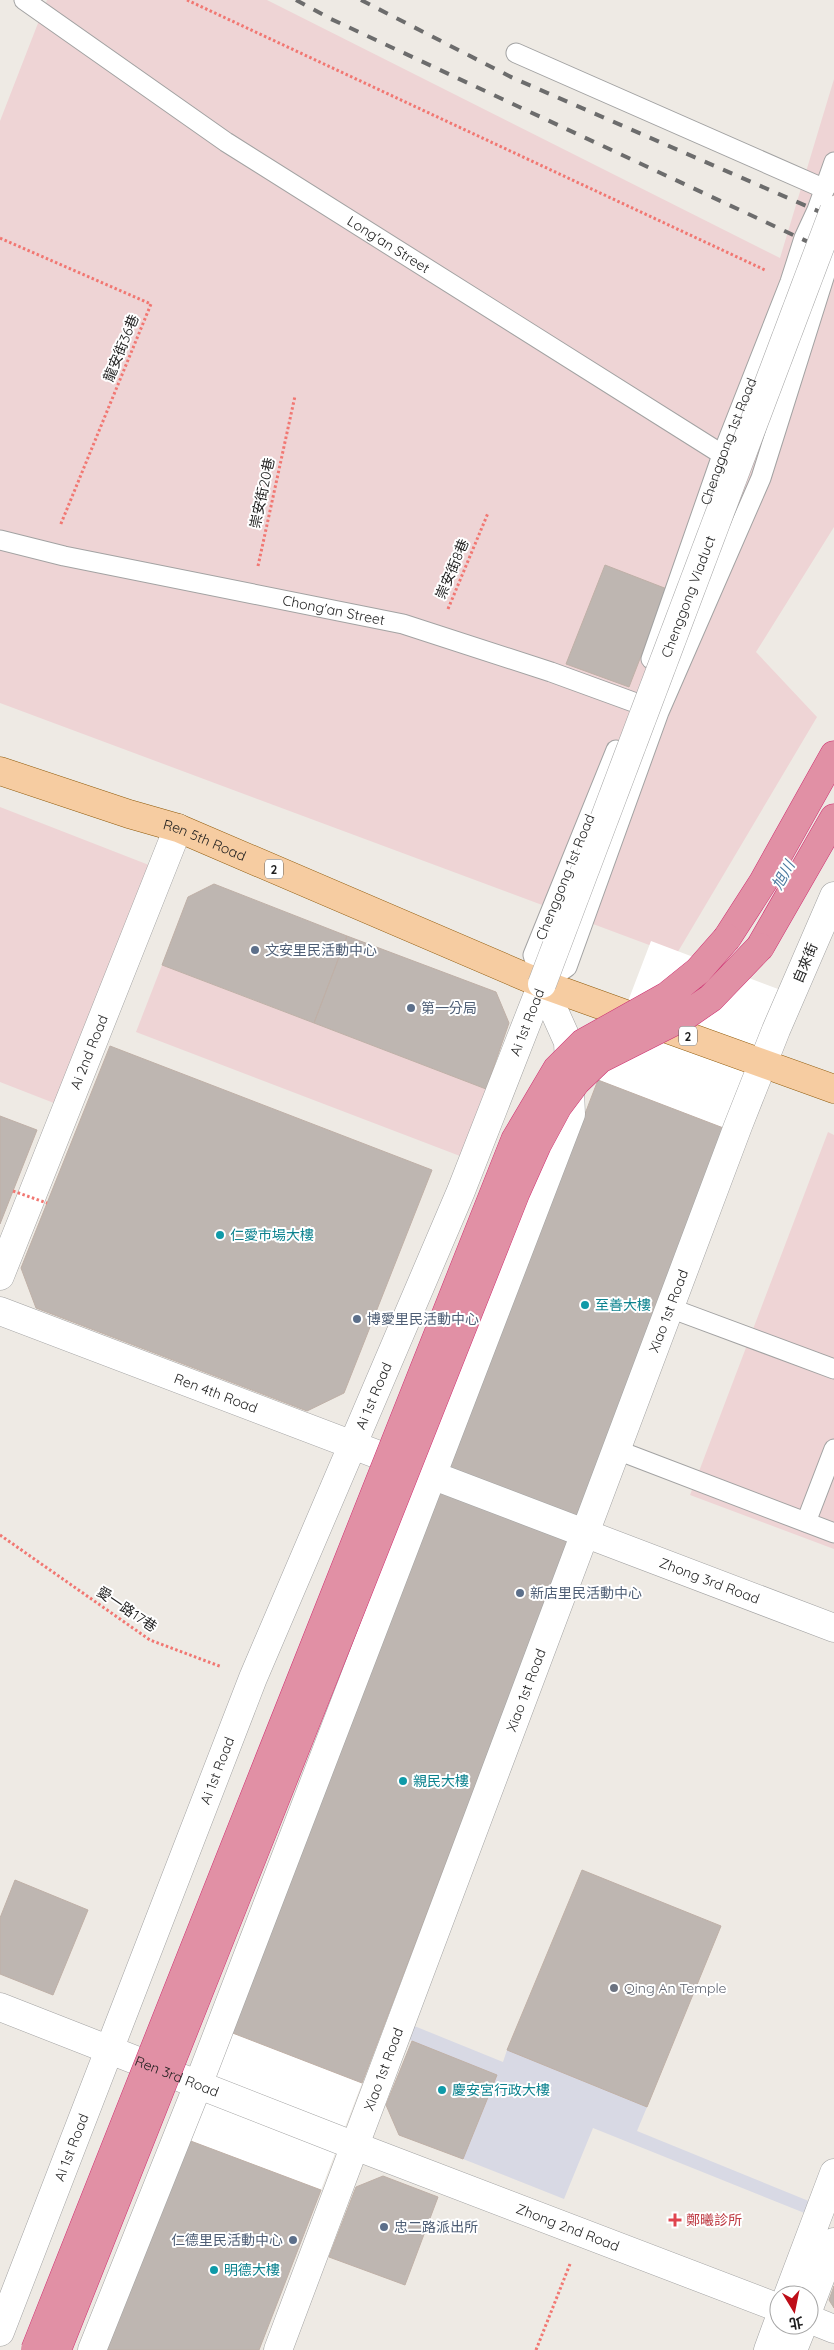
<svg xmlns="http://www.w3.org/2000/svg" width="834" height="2350" font-family="Quicksand,'Noto Sans TC',sans-serif">
<rect width="100%" height="100%" fill="#eeeae4"/>
<path fill="#eed4d5" d="M47,0H267L780,258L834,79V527L756,652L817,717L676,955L0,703V121Z
M0,807L154,867L59,1105L0,1082Z
M162,965L486,1089L460,1156L136,1032Z
M828,1132L834,1135V1549L690,1495Z"/>
<path fill="#d8d9e4" d="M402,2021L503,2062L507,2050L647,2107L637,2131L821,2206L817,2218L593,2128L564,2199L463,2159L497,2075L397,2035Z"/>
<path fill="#fff" d="M651,941L778,989L726,1129L598,1080Z
M230,2032L362,2083L321,2190L188,2140Z"/>
<path fill="#beb6b1" stroke="#bfb0a7" d="M605,565L667,589L629,687L566,664Z
M214,884L347,936L314,1023L162,965L188,897Z
M347,936L496,992L509,1023L486,1089L314,1023Z
M110,1046L432,1170L344,1393L307,1411L36,1308L21,1268Z
M598,1080L726,1129L573,1529L444,1481Z
M0,1116L37,1130L0,1224Z
M444,1481L573,1529L362,2083L230,2032Z
M582,1870L721,1926L647,2107L507,2050Z
M15,1880L88,1910L53,1995L0,1974V1918Z
M412,2041L497,2075L463,2159L399,2135L386,2105Z
M188,2140L321,2190L259,2350H107Z
M383,2176L438,2197L405,2285L329,2257L356,2187Z
M834,2286V2308L829,2300Z"/>
<g fill="none" stroke-linecap="round" stroke-linejoin="round">
<defs>
<g id="service">
<path id="s1" d="M24,0L226,142L731,460"/>
<path d="M516,53L825,189"/>
<path id="s2" d="M0,540L64,556L403,624L551,672L658,711"/>
<path id="s3" d="M651,659L722,455L790,282L804,238L817,210L834,162"/>
<path d="M616,750L533,955L542,984L567,967L659,712L761,478L833,249"/>
<path d="M670,1308L834,1369"/>
<path d="M617,1450L834,1533"/>
<path d="M806,1522L834,1449"/>
</g>
<g id="minor">
<path id="s4" d="M0,1276L178,828"/>
<path id="s5" d="M0,1311L834,1628"/>
<path id="s6" d="M0,2007L355,2146L779,2308"/>
<path d="M809,2319L834,2329"/>
<path id="s7" d="M0,2332L253,1678L461,1191L542,984"/>
<path d="M92,2350L198,2085L571,1114L568,1042L542,984"/>
<path id="s8" d="M278,2350L738,1126L776,1030L834,896"/>
</g>
<path id="tertiary" d="M788,2295L834,2173
M809,2308L834,2242
M768,2350L779,2320
M793,2350L803,2325"/>
<g id="primary">
<path id="s9" d="M0,771L129,814L178,828L542,984L834,1089"/>
</g>
<path id="motorway" d="M727,938L763,882L834,755
M760,947L834,818"/>
</defs>
<use href="#service" stroke="#a2a2a2" stroke-width="21"/>
<use href="#minor" stroke="#a2a2a2" stroke-width="29"/>
<use href="#tertiary" stroke="#a2a2a2" stroke-width="29"/>
<use href="#primary" stroke="#8e5909" stroke-width="29"/>
<use href="#motorway" stroke="#ce2f70" stroke-width="29"/>
<path stroke="#f17772" stroke-width="3" stroke-dasharray="2.5 2.5" stroke-linecap="butt" d="M187,0L765,270
M0,238L151,304L60,526
M258,566L295,396
M448,609L488,513
M0,1535L150,1640L222,1667
M536,2350L570,2264"/>
<use href="#service" stroke="#fff" stroke-width="19"/>
<use href="#minor" stroke="#fff" stroke-width="28"/>
<use href="#tertiary" stroke="#fff" stroke-width="28"/>
<use href="#primary" stroke="#f6cca1" stroke-width="28"/>
<use href="#motorway" stroke="#e190a5" stroke-width="28"/>
<path stroke="#6c6c6c" stroke-width="4" stroke-dasharray="10 10" stroke-linecap="butt" d="M296,0L331,19L834,254
M361,0L513,78L834,218"/>
<defs>
<g id="tertiary-bridge">
<path id="s10" d="M542,984L834,210"/>
</g>
<path id="motorway-bridge" d="M35,2350L515,1140L557,1069L583,1043L667,996L698,971L727,938
M57,2350L516,1192L537,1145L558,1106L576,1082L600,1059L685,1016L711,998L760,947"/>
</defs>
<use href="#tertiary-bridge" stroke="#a2a2a2" stroke-width="29" stroke-linecap="butt"/>
<use href="#motorway-bridge" stroke="#ce2f70" stroke-width="29" stroke-linecap="butt"/>
<path stroke="#f17772" stroke-width="3" stroke-dasharray="2.5 2.5" stroke-linecap="butt" d="M13,1191L47,1203"/>
<use href="#tertiary-bridge" stroke="#fff" stroke-width="28"/>
<use href="#motorway-bridge" stroke="#e190a5" stroke-width="28"/>
</g>
<g fill="#5c6f8a" stroke="#fff" stroke-width="2">
<circle cx="255" cy="950" r="5"/>
<circle cx="411" cy="1008" r="5"/>
<circle cx="357" cy="1319" r="5"/>
<circle cx="520" cy="1593" r="5"/>
<circle cx="384" cy="2227" r="5"/>
<circle cx="293" cy="2240" r="5"/>
</g>
<g fill="#0f9aa8" stroke="#fff" stroke-width="2">
<circle cx="220" cy="1235" r="5"/>
<circle cx="585" cy="1305" r="5"/>
<circle cx="403" cy="1781" r="5"/>
<circle cx="442" cy="2090" r="5"/>
<circle cx="214" cy="2270" r="5"/>
</g>
<circle fill="#6b7280" stroke="#fff" stroke-width="2" cx="614" cy="1988" r="5"/>
<path fill="#e0444e" stroke="#fff" stroke-width="2" d="M672.5 2212.5h5v5h5v5h-5v5h-5v-5h-5v-5h5z"/>
<g text-anchor="middle" dominant-baseline="central" stroke-width="4" stroke-linejoin="round" paint-order="stroke">
<g fill="#fff" stroke="#626262" stroke-width="1">
<rect x="265" y="859.5" width="18" height="19" rx="4"/>
<rect x="679" y="1026.5" width="18" height="19" rx="4"/>
</g>
<g font-size="12" font-weight="bold" fill="#1e1e1e">
<text x="274" y="869">2</text>
<text x="688" y="1036">2</text>
</g>
<g font-size="14" fill="#1e1e1e" stroke="#fff">
<text stroke="none"><textPath href="#s1" startOffset="439">Long'an Street</textPath></text>
<text transform="translate(121 348) rotate(-68)">龍安街36巷</text>
<text stroke="none"><textPath href="#s3" startOffset="231">Chenggong 1st Road</textPath></text>
<text transform="translate(262 493) rotate(-78)">崇安街20巷</text>
<text transform="translate(452 569) rotate(-67)">崇安街8巷</text>
<text stroke="none"><textPath href="#s10" startOffset="414">Chenggong Viaduct</textPath></text>
<text stroke="none"><textPath href="#s2" startOffset="341">Chong'an Street</textPath></text>
<text stroke="none"><textPath href="#s9" startOffset="216">Ren 5th Road</textPath></text>
<text transform="translate(565 877) rotate(-68)">Chenggong 1st Road</text>
<text transform="translate(805 963) rotate(-67)">自來街</text>
<text stroke="none"><textPath href="#s7" startOffset="1412">Ai 1st Road</textPath></text>
<text stroke="none"><textPath href="#s4" startOffset="241">Ai 2nd Road</textPath></text>
<text stroke="none"><textPath href="#s8" startOffset="1110">Xiao 1st Road</textPath></text>
<text stroke="none"><textPath href="#s5" startOffset="231">Ren 4th Road</textPath></text>
<text stroke="none"><textPath href="#s7" startOffset="1008">Ai 1st Road</textPath></text>
<text stroke="none"><textPath href="#s5" startOffset="759">Zhong 3rd Road</textPath></text>
<text transform="translate(127 1609) rotate(34)">愛一路17巷</text>
<text stroke="none"><textPath href="#s8" startOffset="705">Xiao 1st Road</textPath></text>
<text stroke="none"><textPath href="#s7" startOffset="602">Ai 1st Road</textPath></text>
<text stroke="none"><textPath href="#s8" startOffset="300">Xiao 1st Road</textPath></text>
<text stroke="none"><textPath href="#s6" startOffset="190">Ren 3rd Road</textPath></text>
<text stroke="none"><textPath href="#s7" startOffset="198">Ai 1st Road</textPath></text>
<text stroke="none"><textPath href="#s6" startOffset="609">Zhong 2nd Road</textPath></text>
</g>
<g font-size="14" fill="#4e5e75" stroke="#fff" text-anchor="start">
<text x="265" y="950">文安里民活動中心</text>
<text x="421" y="1008">第一分局</text>
<text x="367" y="1319">博愛里民活動中心</text>
<text x="530" y="1593">新店里民活動中心</text>
<text x="394" y="2227">忠二路派出所</text>
<text x="283" y="2240" text-anchor="end">仁德里民活動中心</text>
</g>
<g font-size="14" fill="#0d838f" stroke="#fff" text-anchor="start">
<text x="230" y="1235">仁愛市場大樓</text>
<text x="595" y="1305">至善大樓</text>
<text x="413" y="1781">親民大樓</text>
<text x="452" y="2090">慶安宮行政大樓</text>
<text x="224" y="2270">明德大樓</text>
</g>
<g font-size="14" fill="#5b616d" stroke="#fff" text-anchor="start">
<text x="624" y="1988">Qing An Temple</text>
</g>
<g font-size="14" fill="#be3a42" stroke="#fff" text-anchor="start">
<text x="686" y="2220">鄭曦診所</text>
</g>
<g font-size="15" font-style="italic" fill="#4d7ba0" stroke="#fff">
<text transform="translate(783 875) rotate(-61)">旭川</text>
</g>
</g>
<g transform="translate(794 2310) rotate(170)"><circle r="24" fill="#ffffff" stroke="#a5a5a5"/>
<path d="M0-4L9 19L0 12L-9 19Z" fill="#be0d18"/>
<text y="-8" font-size="14" font-weight="bold" text-anchor="middle" fill="#1e1e1e">北</text>
</g>
</svg>
